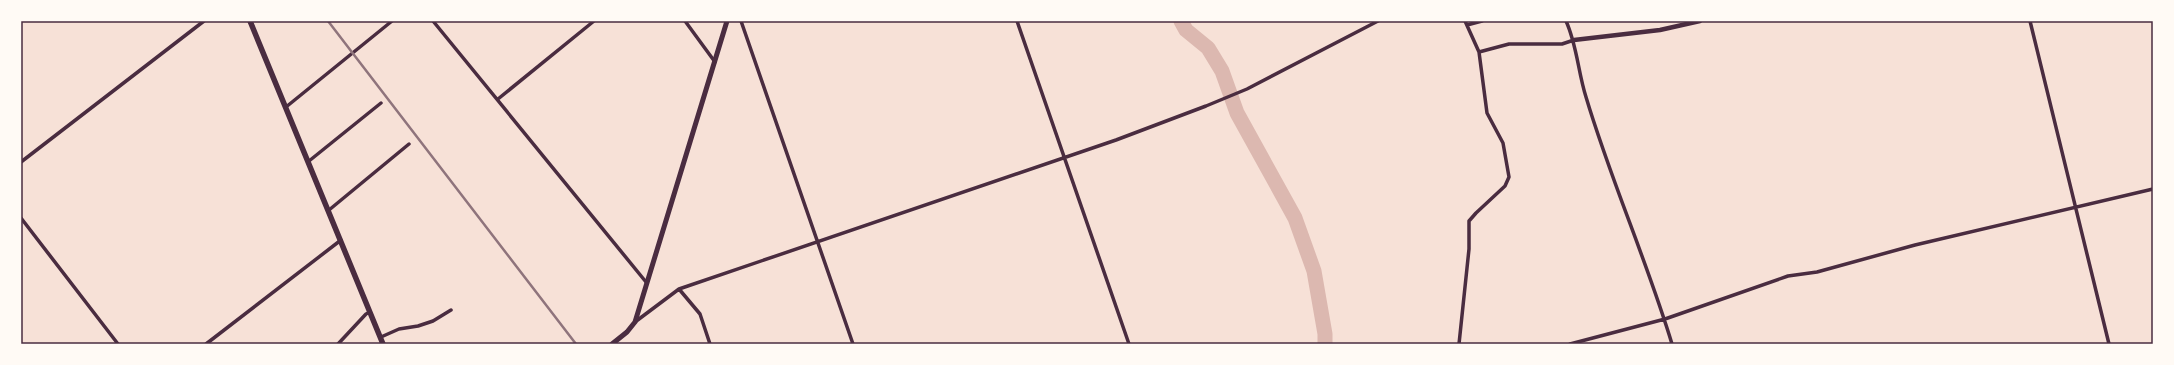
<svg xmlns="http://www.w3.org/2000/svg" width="2174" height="365" font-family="Helvetica,sans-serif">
<rect width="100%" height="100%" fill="#f7e1d7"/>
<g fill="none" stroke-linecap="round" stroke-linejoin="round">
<path stroke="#dcb8b0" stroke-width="15" d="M1181,21L1186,30L1208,48L1222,71L1237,113L1295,218L1314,271L1325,334V344"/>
<path stroke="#4a2c40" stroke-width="3.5" d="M433,21L646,282
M685,21L715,62
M741,21L853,344
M1017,21L1129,344
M1566,21C1577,45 1578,72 1586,97C1611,181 1647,261 1672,344
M2030,21L2109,344
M1467,25L1482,21
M1479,52L1509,44H1562L1574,40
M498,99L594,21
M286,107L392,21
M309,161L381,103
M21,162L204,21
M329,210L409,144
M21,218L118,344
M679,289L700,314L710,344
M635,322L679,289L1116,140L1206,106L1247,89L1378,21
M381,337L399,329L418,326L433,321L451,310
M206,344L341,240
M338,344L366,314L370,312
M1459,344L1469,249V221L1476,213L1505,186L1509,177L1503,143L1487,113L1479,52L1465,21
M1570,344L1665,319L1788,276L1817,272L1915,245L2153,189"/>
<path stroke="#4a2c40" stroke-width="4.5" d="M1574,40L1660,30L1700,21"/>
<path stroke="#4a2c40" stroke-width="5" d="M612,344L627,332L635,322L727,21"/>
<path stroke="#4a2c40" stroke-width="5.5" d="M250,21L383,344"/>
<path stroke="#8f747c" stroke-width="2.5" d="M328,21L576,344"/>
</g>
<rect width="2174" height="365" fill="none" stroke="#fffaf5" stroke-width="44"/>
<rect x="22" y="22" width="2130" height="321" fill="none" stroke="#4a2c40" stroke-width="1.5"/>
</svg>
